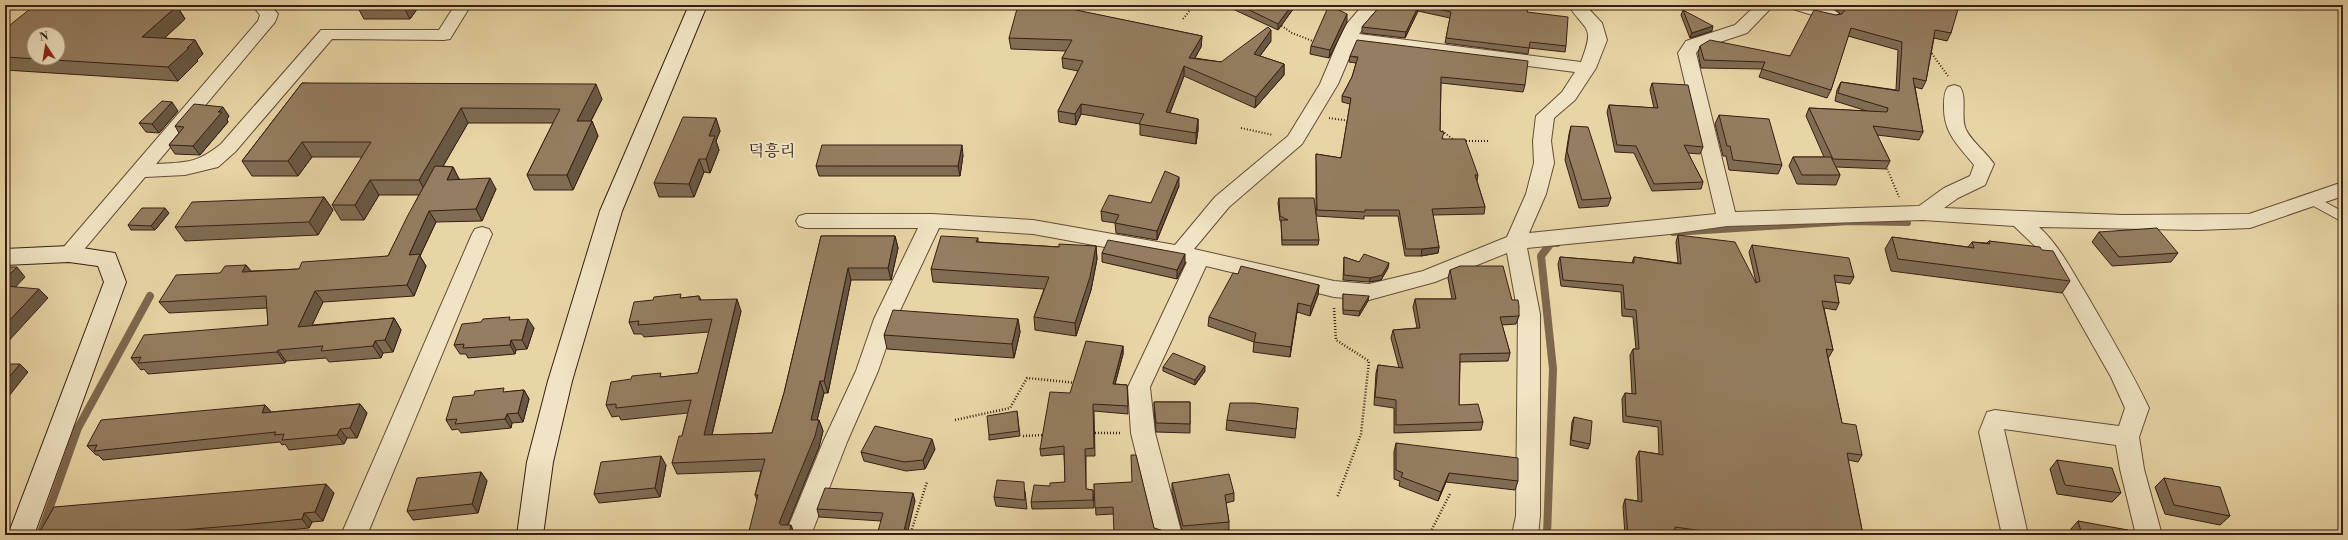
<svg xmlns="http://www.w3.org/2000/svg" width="2348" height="540" font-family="'Libre Bodoni','Noto Serif KR',serif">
<rect width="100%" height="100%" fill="#e8d5a5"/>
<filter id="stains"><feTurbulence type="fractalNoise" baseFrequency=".005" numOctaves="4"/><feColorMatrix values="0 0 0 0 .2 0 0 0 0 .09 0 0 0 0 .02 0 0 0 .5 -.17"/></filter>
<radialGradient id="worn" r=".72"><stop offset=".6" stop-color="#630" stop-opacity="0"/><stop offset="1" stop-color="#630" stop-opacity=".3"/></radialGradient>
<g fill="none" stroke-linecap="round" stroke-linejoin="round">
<path stroke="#7e674e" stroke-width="6" d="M1673,233L1849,222L1908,223
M1551,243H1557"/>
<path stroke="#7e674e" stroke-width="8" d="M40,535L78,428L150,296
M1547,535L1553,369L1541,256L1551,243H1557"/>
<defs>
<path id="lane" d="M2312,200L2343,217"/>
<path id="street" d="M252,5H270L278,14L275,22L156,164C187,162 196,164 221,144L321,30H439L455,5H471L450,39L444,40L332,39L235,152L218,167L185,175L145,177L76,259L69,261L62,259L59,254L62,249L258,21L260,15Z
M1363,5H1380L1359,34L1581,62C1595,25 1587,33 1568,5H1585L1602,23L1607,40L1596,68L1575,100L1554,118L1551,141L1554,163L1546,194L1529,233L1716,214L1678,53L1686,41L1735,25L1756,5H1774L1747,33L1699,49L1696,53L1735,212L1919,206L1944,188L1970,176L1974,165C1958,145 1943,133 1944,105C1944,99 1944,92 1948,87L1954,85L1960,87C1967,97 1961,115 1965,127C1968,138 1987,153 1994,164L1985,185L1958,198L1944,208L2122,215L2249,214L2343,182V196L2250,228L2198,230L2039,227C2060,246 2073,273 2088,297C2109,334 2131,370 2149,408L2139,437L2144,469L2162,535H2136L2120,469L2116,445L2004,429L2028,535H2002L1979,432L1987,412L1995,410L2119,426L2125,408L2111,377L2049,268L2037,248L2014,226L1923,220L1727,226L1670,234L1527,248L1540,314V516L1538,535H1512L1516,516L1518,314L1507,253L1435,282L1369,300L1334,297L1206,266L1150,387L1155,433L1182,535H1156L1131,433L1128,387L1187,262L1033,234L939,228L896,319L878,371L847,442L811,535H785L823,442L856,371L874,319L918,228H806L799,226L796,221L799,216L806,214H932L1033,220L1175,245L1215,197L1288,136L1320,84L1344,27ZM1355,44L1575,72L1562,92L1536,116L1533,141L1534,163L1526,194L1507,237L1423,271L1369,284L1334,281L1194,249L1229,207L1302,144L1338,84Z
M1791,5C1805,5 1831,3 1841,16L1838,20L1832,21L1793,9Z
M482,227L489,229L492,234L367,535H341L472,234L475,229Z"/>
<path id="secondary" d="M689,5H707L622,211L572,381L553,462L543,535H517L527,462L548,381L600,211Z
M69,246L115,253L126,282L34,535H8L104,282L98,266L69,262L5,265V249Z"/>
</defs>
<use href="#lane" stroke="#644c39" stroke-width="11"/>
<use href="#street" stroke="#644c39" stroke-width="2"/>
<use href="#secondary" stroke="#381e15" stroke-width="2"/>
<path stroke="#381e15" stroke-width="2" stroke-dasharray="1 2" stroke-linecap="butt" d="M1319,5L1329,10
M1183,19L1194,5
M1279,24L1292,33L1315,42
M1930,51L1948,76
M1329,118L1350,121
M1241,128L1273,135
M1442,131L1454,140
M1463,141H1488
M1886,166L1899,197"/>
<path stroke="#381e15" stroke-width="2.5" stroke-dasharray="1 2" stroke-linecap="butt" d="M1334,308L1336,340L1369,361L1361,434L1337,498
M955,420L1010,408L1027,378L1077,383
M1092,433H1121
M1023,436L1045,435
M910,535L927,482
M1429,535L1450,494"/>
<use href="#lane" stroke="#f0e4c4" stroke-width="9"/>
<use href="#street" fill="#f0e4c4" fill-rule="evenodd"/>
<use href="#secondary" fill="#f0e4c4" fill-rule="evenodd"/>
</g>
<path fill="#7f6c53" stroke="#381e15" d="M358,5H420L410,19H364L357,6Z
M1224,5H1296L1278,30Z
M1381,5H1528L1527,12L1566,46L1565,52L1529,48L1528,54L1445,43L1450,18L1418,11L1405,38L1362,33V27Z
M1821,5H1956L1951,33L1947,41L1934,38L1926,81L1922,89L1915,87L1923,132L1919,140L1877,135L1890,161L1886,169L1836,167L1840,175L1836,185L1797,184L1789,166L1793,157H1824L1806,116L1809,108L1867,111L1835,101L1837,90L1841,82L1896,90L1898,50L1848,36L1831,90L1827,98L1759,77L1762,69L1701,68L1698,53L1700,46L1790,56L1836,15L1840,14L1837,10Z
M177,6L185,19L164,38L195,40L203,54L197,60L198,61L178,81L5,70V29Z
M1683,10L1712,31L1690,38L1681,15Z
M1079,11L1202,36L1201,47L1195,58L1221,62L1271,41L1260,56L1284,64V75L1255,108L1184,76L1170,113L1198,119V130L1196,144L1140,135V124L1081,114L1076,125L1059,122L1058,111L1078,71L1063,68L1062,58L1066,51L1011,49L1009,38Z
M1347,22L1329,58L1310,54L1311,46Z
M1350,56L1525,85L1523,92L1441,83L1440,131L1443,139L1478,175L1477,181L1485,207L1484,214L1433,215L1439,247L1438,253L1421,256H1405L1398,216H1364V219L1316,216V154L1341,158L1350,104L1342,102V96L1352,77L1356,63L1349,62Z
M302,83L602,99L591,121H592L598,136L573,190H534L527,175L553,123H468L443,166L453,167L459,179L496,189L482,221L436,222L420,256L426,266L414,296L323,302L312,325L394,318L401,330L393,352L383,353L381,358L329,362L326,358L286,361L285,363L148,374L144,369L141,370L131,358L268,325L267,308L169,313L159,302L220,273L246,265L251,271L299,269L388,256L419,195H379L364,220H341L332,205L362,157H312L298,176H252L242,161Z
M1652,83L1703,147L1700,154L1688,153L1703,182L1701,189L1652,191L1634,153L1615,152L1607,112L1609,105L1654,108L1650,90Z
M178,111L159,133L146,132L139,123Z
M1719,115L1782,165L1778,174L1729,170L1726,156H1723L1715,124Z
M229,116L227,119L228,122L200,155L175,154L169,145L179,133L175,126Z
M716,118L720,131L716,141L719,150L710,173L704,172L694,197H659L654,183Z
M1571,126L1611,198L1608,206L1579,208L1565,160L1569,134Z
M963,155L960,176H819L816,166Z
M1179,186L1157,240L1116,233L1115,223L1102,221L1101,211L1151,203Z
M324,197L333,210L318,235L185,241L175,227Z
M1279,198L1319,240L1318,245H1282L1281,222L1280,221L1278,203Z
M169,213L155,230H131L128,225Z
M2099,232L2178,253L2171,262L2112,266L2092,242Z
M1678,235L1756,282L1749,252L1752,245L1854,277L1850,284L1835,282L1839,303L1836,310L1824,308L1833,350L1829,357H1828L1842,423L1862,455L1858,462L1848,460L1863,535H1683L1674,534V535H1625L1623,506L1625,499L1638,501L1636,458L1639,451L1659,454L1658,427L1623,422L1622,399L1625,393L1632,394L1630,355L1633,349H1636L1633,317L1622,316L1621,292L1561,286L1558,264L1560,257L1632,263L1634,257L1678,263L1676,242Z
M821,236H895L898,248L891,280H851L828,393H824L817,420H819L823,431L819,447L787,525L795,535L757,500L755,495L761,471L677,474L672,463L682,436L688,413L621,420L619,416L612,417L606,405L662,377L698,373L709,332L644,337L642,334H634L629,322L682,298L699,296L701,300L741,311L712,435L772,433L784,393Z
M1892,237L1968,247L1972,242L1987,243L1989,241L2042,250L2070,281L2062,293L1891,271L1885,249Z
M978,238V242L1059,247L1096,246L1097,259L1091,290L1076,336L1035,330L1034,317L1044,289L933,282L931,269Z
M1102,253L1185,263L1177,279L1102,262Z
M1344,257L1359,262L1388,268L1381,280L1369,282L1343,280Z
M1450,270L1512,300L1519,316L1516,324L1502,325L1510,353L1508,361L1460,362L1459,405L1483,422L1481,430L1394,433V408L1374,405L1376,373L1378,365L1399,368L1391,338L1393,330L1417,328L1413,307L1415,299H1452L1448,278Z
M1238,274L1319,285L1318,295L1310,316L1297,312L1290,357L1253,352L1254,342L1208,326L1209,317Z
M1343,294L1368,301L1359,316L1343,314Z
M1018,319L1020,332L1014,358L887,349L884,335Z
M512,320L534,328L527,349L516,350L515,354L468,358L466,354H460L454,345Z
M1123,346V354L1115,384L1127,385L1128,414L1094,411L1095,456H1086V489L1093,490L1094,508L1032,509L1031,502L1050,486L1065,482L1064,454L1041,456L1040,449L1070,393Z
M1163,367L1205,371L1195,385L1163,371Z
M524,390L529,399L523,422L512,423L511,428L461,433L458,429L452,430L446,420L506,392Z
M1154,402H1190V433L1156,432L1154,411Z
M360,404L367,413L357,438H347L344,444L289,450L285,444L282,445L280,442L103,460L98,455H96L87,446L265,405L271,412Z
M1298,408L1295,438L1226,430L1227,420Z
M1017,411L1020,436L989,440V435Z
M1574,417L1590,444L1588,449L1570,445L1572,422Z
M1396,443L1518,481L1515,490L1446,482L1438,501L1399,486L1400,481L1394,479V452Z
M935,449L925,469L906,471L864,461L861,452Z
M2057,460L2121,493L2112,502L2057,494L2050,469Z
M666,465L660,497L599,503L594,494Z
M481,472L487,481L478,513L413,520L407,511Z
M2164,478L2230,516L2220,525L2165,514L2155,487Z
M1172,483L1234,493V501L1226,503L1229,522V530L1183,534L1172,492Z
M1094,484L1154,528L1113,514L1096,515Z
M1025,491L1027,509L996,506L994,497Z
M334,493L323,521L312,522L309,528L237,535H38Z
M915,501L881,521L819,517L817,509Z
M2078,521L2130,535H2071L2070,530Z"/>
<path fill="#685843" stroke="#381e15" d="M404,5H420L410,19L403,6Z
M1077,5H1080L1077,21L1076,10Z
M1292,5H1296L1278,30V24Z
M1419,5L1418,11L1405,38L1406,32Z
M177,6L185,19L152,50L142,37Z
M1347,14V22L1329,58L1330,50Z
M1713,26L1712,31L1690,38L1692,33Z
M1271,30V41L1253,65L1254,54Z
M1202,36L1201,47L1189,68V58Z
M195,40L203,54L197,60L198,61L178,81L168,67Z
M1284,64V75L1255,108L1256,97Z
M1184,66V76L1166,123V112Z
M596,84L602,99L583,136L577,121Z
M172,102L178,111L159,133L152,124Z
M1081,104V114L1076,125L1075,114Z
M223,107L229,116L227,119L228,122L200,155L193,146L218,112Z
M461,108L468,123L427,194L419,180Z
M716,118L720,131L716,141L719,150L710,173L706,159L709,136Z
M1198,119V130L1196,144V133Z
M592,121L598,136L573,190L567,175Z
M302,142L312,157L298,176L288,161Z
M962,145L963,155L960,176L958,166Z
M699,159L704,172L694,197L689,184Z
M453,167L459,179L453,191L447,180Z
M1179,177V186L1157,240V231Z
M490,178L496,189L482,221L476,209Z
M370,180L379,195L364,220L355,205Z
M324,197L333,210L318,235L309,222Z
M165,208L169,213L155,230L151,226Z
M429,211L436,222L420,256L426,266L414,296L407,285L409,255Z
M895,236L898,248L891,280L888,268Z
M1096,246L1097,259L1091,290L1076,336L1075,323Z
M1439,247L1438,253L1421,256L1422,249Z
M1185,254V263L1177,279V270Z
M1389,263L1388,268L1381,280L1369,282L1370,278Z
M246,265L254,276L242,272Z
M17,267L25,277L7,296L5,293V279Z
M848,268L851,280L828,393L824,381Z
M1319,285L1318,295L1310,316L1311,306Z
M39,289L48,298L5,345V325Z
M315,291L323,302L306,338L298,327Z
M1369,296L1368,301L1359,316L1360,311Z
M737,299L741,311L709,447L704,435Z
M1298,303L1297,312L1290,357L1291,347Z
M394,318L401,330L393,352L385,340Z
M528,319L534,328L527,349L522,340Z
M1018,319L1020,332L1014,358L1012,344Z
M511,340L516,350L515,354L510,345Z
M375,341L383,353L381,358L373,346Z
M1123,346V354L1113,392V384Z
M278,350L286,361L285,363L277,352Z
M20,364L28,372L5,401V382Z
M1205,366V371L1195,385V380Z
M820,381L824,393L814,432L811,420Z
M524,390L529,399L523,422L518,413Z
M360,404L367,413L357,438L350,428Z
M265,405L273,414L262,413Z
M507,414L512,423L511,428L505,419Z
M819,420L823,431L819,447L784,534L779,523Z
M340,429L347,438L344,444L337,435Z
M932,439L935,449L925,469L923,460Z
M661,456L666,465L660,497L655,488Z
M481,472L487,481L478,513L472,504Z
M1449,473L1446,482L1438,501L1441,492Z
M326,484L334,493L323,521L315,512Z
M913,493L915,501L907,535H903Z
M304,513L312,522L309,528L302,519Z
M791,525L795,535H789Z"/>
<path fill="#947d60" stroke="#381e15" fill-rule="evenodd" d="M35,5H169L177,6L142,37L195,40L187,48H189L168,67L5,57V29ZM34,34H58V58H34Z
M358,5H404L403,6H357Z
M1018,5H1077L1076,10L1202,36L1189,58L1221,62L1268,27L1271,30L1254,54L1284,64L1256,97L1184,66L1166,112L1198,119L1196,133L1139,124L1144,114L1081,104L1075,114L1058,111L1083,61L1062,58L1072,40L1009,38Z
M1239,5H1292L1278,24Z
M1329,5L1347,14L1330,50L1311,46Z
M1381,5H1419L1406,32L1362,27Z
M1420,5H1528L1527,12L1568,17L1566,46L1530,42L1529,48L1446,38L1451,12Z
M1842,5H1956L1959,6L1951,33L1935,30L1926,81L1913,78L1923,132L1873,126L1890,161L1833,159L1809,108L1887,112L1888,108L1838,93L1841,82L1899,91L1902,42L1851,28L1831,90L1762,69L1765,62L1704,60L1700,46L1710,40L1790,56L1814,10L1836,15L1842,14L1846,9Z
M1683,10L1713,26L1692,33Z
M1357,40L1528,61L1525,85L1441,77L1440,131L1444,132L1442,139H1465L1478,175H1475L1485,207L1432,209L1439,247L1422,249H1406L1399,210H1365V212L1317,210L1316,154L1341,158L1351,98L1342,96L1352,77L1358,57L1350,56Z
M302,83L596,84L577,121H592L567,175H527L560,109L461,108L419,180H370L355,205H332L371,142H302L288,161H242Z
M1652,83L1688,85L1703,147L1684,145L1703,182L1654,184L1636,146L1617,145L1609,105L1658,108Z
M162,101L172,102L152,124L139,123Z
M194,104L223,107L218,112H222L193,146L169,145L184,127L175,126Z
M1719,115L1769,119L1782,165L1733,160L1730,146H1727Z
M683,117L716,118L709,136H715L706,159H699L689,184L654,183Z
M1571,126L1588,127L1611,198L1582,200L1567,151Z
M822,145H962L958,166H816Z
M1793,157H1831L1840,175H1802Z
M435,166L453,167L447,180L490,178L476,209L429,211L409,255L420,254L407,285L315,291L298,327L394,318L385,340L375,341L373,346L321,351L323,346L278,350L277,352L138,363L141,357L131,358L144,335L268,325L266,296L159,302L176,275L220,273L225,266L246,265L242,272L299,269L302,262L388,256L407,217Z
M1165,171L1179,177L1157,231L1115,223L1119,215L1101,211L1109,195L1151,203Z
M324,197L309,222L175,227L192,202Z
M1279,198H1314L1319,240H1282L1281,220H1288L1280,216Z
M142,208H165L151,226L128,225Z
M2157,228L2178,253L2119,257L2099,232Z
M1678,235L1735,242L1756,283L1760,281L1752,245L1849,258L1854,277L1834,275L1839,303L1822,301L1833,350L1826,349L1842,423L1856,425L1862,455L1847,453L1863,535H1731L1675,527L1674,535H1628L1625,499L1642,502L1639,451L1663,455L1661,421L1626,416L1625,393L1636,394L1633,349H1639L1636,310L1625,309L1623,285L1563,280L1560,257L1634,263V257L1681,264Z
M821,236H895L888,268H848L824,381H820L811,420H819L815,436L779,523L781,525H791L789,535H748L758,495H755L765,459L672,463L679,436H682L691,400L616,408V404L606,405L611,382L631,379L632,376L661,373L660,377L698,373L712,319L638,325L639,321L629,322L634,302L653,300L654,297L681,294L680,298L699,296V300L737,299L704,435L772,433L784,393Z
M941,236L978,238L976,242L1059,247V244L1096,246L1090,277L1075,323L1034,317L1049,277L931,269Z
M1892,237L1974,248L1972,242L1990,244L1989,241L2040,247L2042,250L2053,251L2070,281L1898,259Z
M1108,240L1185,254L1177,270L1102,253Z
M1364,254L1389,263L1382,275L1370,278L1344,275V257L1359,262Z
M1241,266L1319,285L1311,306L1298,303L1291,347L1254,342L1256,333L1209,317L1233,273L1238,274Z
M1460,266H1503L1512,300H1518L1519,306V316L1500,317L1510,353L1460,354L1459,405L1478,404L1483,422L1396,425V400L1375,397L1378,365L1403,368L1393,330L1420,328L1415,299H1456L1450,270Z
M5,267H17L5,279Z
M5,286L39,289L5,325Z
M1343,294L1369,296L1360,311L1343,310Z
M893,310L1018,319L1012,344L884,335Z
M510,317L509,320L528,319L522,340H511L510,345L463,348L464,344L454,345L462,324L481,322L483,319Z
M1086,341L1123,346L1113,384L1127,385L1128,406L1093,404L1094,448L1085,449L1086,489L1093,490V500L1031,502L1034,485L1050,486V483L1065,482L1064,446L1040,449L1050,392L1070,393Z
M1173,353L1205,366L1195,380L1163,367Z
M5,364H20L5,382Z
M504,388L503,392L524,390L518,413L507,414L505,419L455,424L457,419L446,420L453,397L474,395L475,391Z
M1154,402H1190V424L1156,423Z
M1230,403H1254L1298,408L1296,429L1227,420Z
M360,404L350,428L340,429L337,435L282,440L284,434L274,435L276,432L94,451L97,445L87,446L101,420L265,405L262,413Z
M1017,411L1019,431L989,435L987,416Z
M1574,417L1592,421L1590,444L1571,440Z
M875,426L932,439L923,460L904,462L861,452Z
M1396,443L1518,458V481L1449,473L1441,492L1401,477L1403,473L1396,470Z
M1131,455H1136L1154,528L1161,530V535H1114L1113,507L1095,508L1094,484L1132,482Z
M661,456L655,488L594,494L601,462Z
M2057,460L2112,468L2121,493L2065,485Z
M481,472L472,504L407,511L417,478Z
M1229,474L1234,493L1225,495L1229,522L1183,526L1172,483Z
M2164,478L2220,487L2230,516L2174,505Z
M997,480L1024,482L1025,500L994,497Z
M326,484L315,512L304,513L302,519L243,525L120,535H49V534L38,535L54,507Z
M825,488L913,493L903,535H877L883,513L817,509Z
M2078,521L2128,530L2130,535H2082Z
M964,531H1004V535H963Z"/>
<g text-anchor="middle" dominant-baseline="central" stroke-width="4" stroke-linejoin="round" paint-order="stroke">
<g font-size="16" fill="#381e15" stroke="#f0e4c4">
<text x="772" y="151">덕흥리</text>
</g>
</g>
<rect width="2348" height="540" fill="none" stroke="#e8d5a5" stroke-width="20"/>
<rect x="6" y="6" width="2336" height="528" fill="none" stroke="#381e15" stroke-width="2"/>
<rect x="10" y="10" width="2328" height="520" fill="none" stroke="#381e15"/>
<g transform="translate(46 46) rotate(348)"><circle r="19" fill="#f0e4c4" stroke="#a6957e"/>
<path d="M0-3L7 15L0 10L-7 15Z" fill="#8f2418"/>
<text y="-6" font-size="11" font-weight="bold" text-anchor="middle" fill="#381e15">N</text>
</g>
<rect width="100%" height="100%" filter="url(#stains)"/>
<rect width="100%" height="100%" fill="url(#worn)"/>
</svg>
